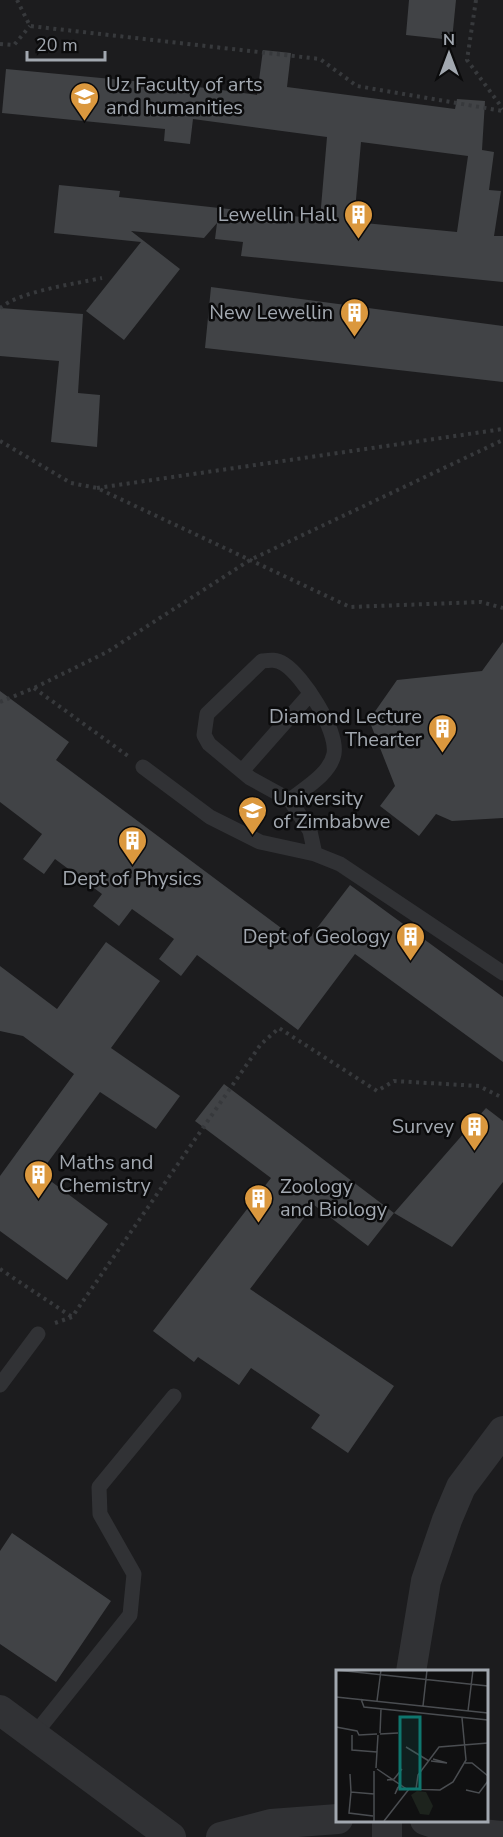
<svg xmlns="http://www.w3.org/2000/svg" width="503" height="1837" font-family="'Nunito Sans',sans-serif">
<rect width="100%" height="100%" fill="#101011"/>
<path fill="#1c1c1e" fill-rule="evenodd" d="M0,0H503V1837H0ZM338,1672H486V1820H338Z"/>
<path fill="#414346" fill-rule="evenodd" d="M409,0H456L452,40L406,35Z
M263,50L291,53L287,87L455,109L457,99L485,101L482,150L494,152L489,190L501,191L494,236H503V282L241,256L243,242L215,239L217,223L204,238L131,231L180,269L124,340L86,311L141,242L54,233L59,185L120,191L119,197L320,219L327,137L193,119L190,144L164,141L165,129L2,113L6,69L207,88L257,95ZM361,142L468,156L457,232L354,222Z
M211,287L503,326V382L205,348Z
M0,308L83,314L78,393L100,395L97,447L51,442L59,361L0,356Z
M503,642V818L452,821L436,814L419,836L380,806L395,786L369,720L397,680L482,671Z
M0,691L69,742L56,760L304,945L350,885L503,997V1062L355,954L298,1030L197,955L181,976L159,959L174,939L132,909L119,926L93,906L102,894L55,859L44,874L23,859L42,834L0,802Z
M106,942L160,981L111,1048L180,1096L156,1129L100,1092L40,1173L108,1224L67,1280L0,1231V1176L74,1074L23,1036L0,1031V966L57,1009Z
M224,1084L394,1213L368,1246L314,1205L250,1289L394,1386L348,1453L311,1428L320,1415L251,1368L239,1385L198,1357L194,1362L153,1331L271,1178L195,1121Z
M486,1108L503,1121V1182L452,1247L394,1213Z
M12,1533L111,1601L56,1682L0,1644V1551Z"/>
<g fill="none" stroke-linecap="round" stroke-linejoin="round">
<path stroke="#37393c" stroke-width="4" stroke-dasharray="3 4.5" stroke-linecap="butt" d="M17,0L30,26L320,59L357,86L503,111
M476,0L467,60L503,109
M0,44L14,45L30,26
M0,308C21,291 74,284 102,278
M0,441L71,483L97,488L350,607L481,602L503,608
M97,488L503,429
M34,688L128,756
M0,702L34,688L107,652L250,560L503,440
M0,1269L72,1317
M55,1323L72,1317L261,1044L279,1028L377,1091L394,1081L479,1086L503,1098"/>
<path stroke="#313235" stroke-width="15" d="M143,767L210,817L260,842L315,854L340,864L503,973
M242,771L310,694
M290,800C305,788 330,774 334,754C338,730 303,676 284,664C276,659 270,660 262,661L207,714L204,735L209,744L250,778L290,800L310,831L315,854
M0,1385L38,1334
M34,1735L130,1615L134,1574L100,1514L99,1487L174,1396"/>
<path stroke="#313235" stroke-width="30" d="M411,1672L426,1581L447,1520L461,1487L503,1431
M0,1710L171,1837
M387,1820V1837
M425,1820L459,1832L503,1836
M221,1837L271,1824L338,1819"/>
</g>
<defs>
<symbol id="university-pin" viewBox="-11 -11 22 30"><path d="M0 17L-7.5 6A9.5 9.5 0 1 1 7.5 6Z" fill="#db983e" stroke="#0b0b0c"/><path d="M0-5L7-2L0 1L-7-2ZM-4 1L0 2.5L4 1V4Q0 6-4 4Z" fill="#fff"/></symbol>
<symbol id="building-pin" viewBox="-11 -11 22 30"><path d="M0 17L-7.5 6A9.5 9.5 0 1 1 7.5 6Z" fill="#db983e" stroke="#0b0b0c"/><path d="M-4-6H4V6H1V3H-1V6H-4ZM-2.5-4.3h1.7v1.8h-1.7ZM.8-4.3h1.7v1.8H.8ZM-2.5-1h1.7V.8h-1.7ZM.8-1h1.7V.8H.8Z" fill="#fff"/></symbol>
</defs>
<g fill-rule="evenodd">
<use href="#university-pin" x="68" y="80" width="33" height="45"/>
<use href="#building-pin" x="342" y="198" width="33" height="45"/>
<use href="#building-pin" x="338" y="296" width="33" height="45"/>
<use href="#building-pin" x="426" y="712" width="33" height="45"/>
<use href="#university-pin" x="236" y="794" width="33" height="45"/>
<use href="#building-pin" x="116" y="824" width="33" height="45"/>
<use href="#building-pin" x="394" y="920" width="33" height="45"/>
<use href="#building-pin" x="458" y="1110" width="33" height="45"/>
<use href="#building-pin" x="22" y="1158" width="33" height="45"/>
<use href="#building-pin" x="242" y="1182" width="33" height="45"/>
</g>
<g text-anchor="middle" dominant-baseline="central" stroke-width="5" stroke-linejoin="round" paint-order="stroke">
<g font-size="20" fill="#a2a8b0" stroke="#0b0b0c" text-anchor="end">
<text x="106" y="84" text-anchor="start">Uz Faculty of arts<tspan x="106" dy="23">and humanities</tspan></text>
<text x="337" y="214">Lewellin Hall</text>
<text x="333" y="312">New Lewellin</text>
<text x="422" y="716">Diamond Lecture<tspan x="422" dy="23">Thearter</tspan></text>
<text x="273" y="798" text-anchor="start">University<tspan x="273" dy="23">of Zimbabwe</tspan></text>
<text x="132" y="878" text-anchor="middle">Dept of Physics</text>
<text x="390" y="936">Dept of Geology</text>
<text x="454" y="1126">Survey</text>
<text x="59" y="1162" text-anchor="start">Maths and<tspan x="59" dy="23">Chemistry</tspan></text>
<text x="280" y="1186" text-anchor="start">Zoology<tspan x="280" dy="23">and Biology</tspan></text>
</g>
</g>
<g transform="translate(336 1670)">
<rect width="152" height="152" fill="#101011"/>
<path d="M81,121L90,122L97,136L93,145L84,144L75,125Z" fill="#1d231d"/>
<path fill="none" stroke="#4a4d51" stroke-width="1.5" d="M0,0L152,16M0,27L152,43M25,29L28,37L152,50M41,31L45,0M87,36L91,0M132,41L137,0M0,57L21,61L23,65L41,64M44,63L45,39M44,64L62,63M16,65V80L41,82M70,77L93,91M95,91L111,93L97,89M129,93H136L152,106M40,98L42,65M41,99L72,120M14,104L15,122M51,110L58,109L66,99M62,117L59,124L64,114M80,119L82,105L103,77L152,73M130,120L143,123L152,111M37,146L13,143L15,122L38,124M38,151V101M48,151L73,119L104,120L117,112L130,90L126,48"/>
<path fill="#0f766e" fill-opacity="0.15" stroke="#0f766e" stroke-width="3" d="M64,47H84V119H64Z"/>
<rect width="152" height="152" fill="none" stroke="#a2a8b0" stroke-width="3"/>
</g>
<g transform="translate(449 54)" stroke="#0b0b0c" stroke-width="4.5" paint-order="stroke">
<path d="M0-4.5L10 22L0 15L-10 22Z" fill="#a2a8b0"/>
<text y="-9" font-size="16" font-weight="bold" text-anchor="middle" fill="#a2a8b0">N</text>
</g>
<path d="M27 51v9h78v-9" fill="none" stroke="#a2a8b0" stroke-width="3"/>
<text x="36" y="51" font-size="18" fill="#a2a8b0" stroke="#0b0b0c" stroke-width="4.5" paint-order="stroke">20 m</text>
</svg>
